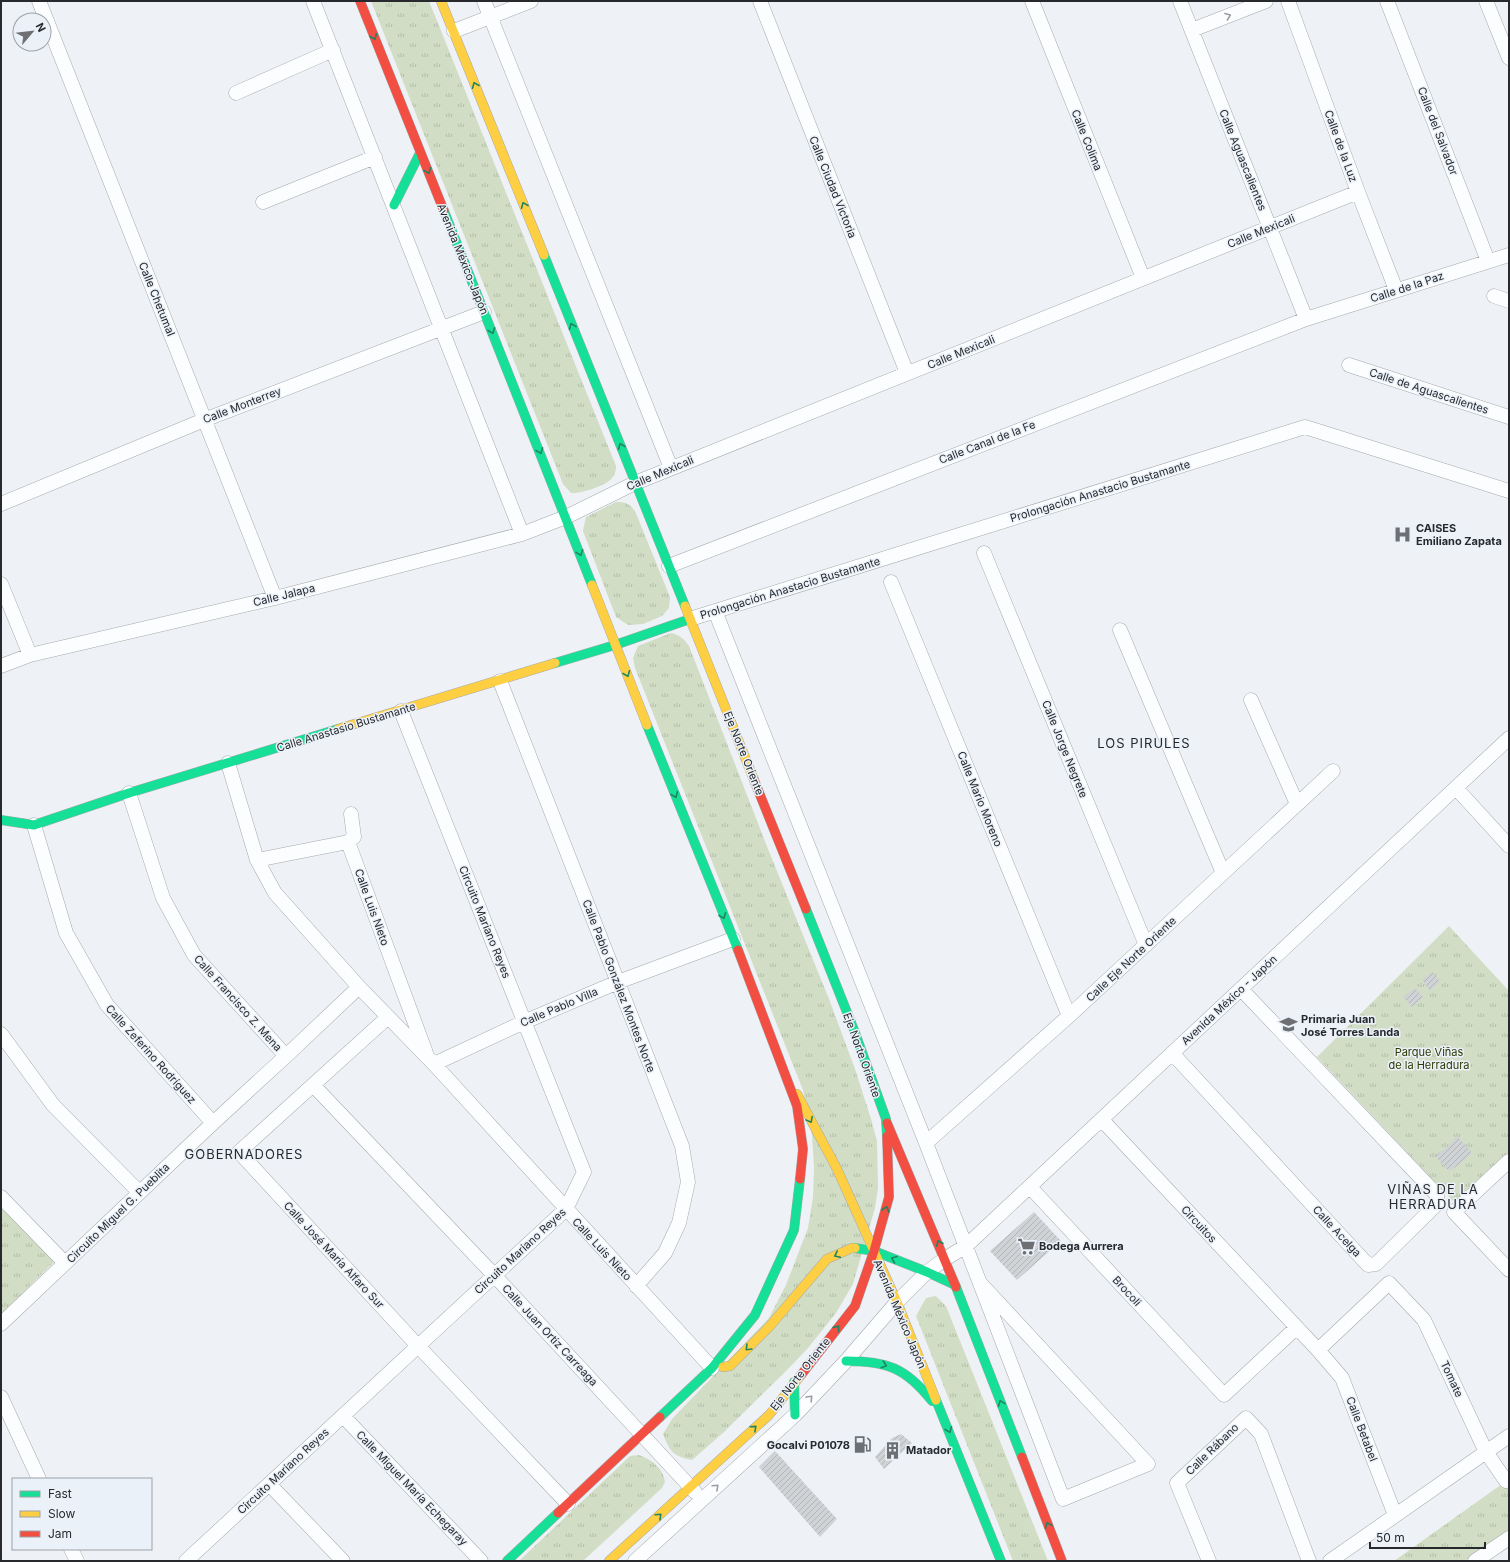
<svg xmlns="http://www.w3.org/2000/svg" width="1510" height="1562" font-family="Inter,sans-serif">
<defs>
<pattern id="grass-tufts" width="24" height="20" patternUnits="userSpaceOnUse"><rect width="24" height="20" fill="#d1ddc4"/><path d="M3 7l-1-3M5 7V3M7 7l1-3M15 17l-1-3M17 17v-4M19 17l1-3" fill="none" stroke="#b3bea9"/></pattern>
<pattern id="building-hatch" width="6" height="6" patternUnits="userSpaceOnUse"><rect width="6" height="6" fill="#d0d3d6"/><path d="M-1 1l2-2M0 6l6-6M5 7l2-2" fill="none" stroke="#b3b5b8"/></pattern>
</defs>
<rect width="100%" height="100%" fill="#eef2f6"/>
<path fill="url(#grass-tufts)" d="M371,1H429L616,466C616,471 615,475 612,478C606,486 580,494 571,493L563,484Z
M616,502C625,502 629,503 635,511L670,597L669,608L662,616L643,624L628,625L616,617L583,531L586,517Z
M671,633C680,635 684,639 689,646L768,849L829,999L855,1069L871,1119L877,1141L878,1188L875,1208L853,1284L836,1313L808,1348L790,1367L724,1432L692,1460C673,1456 670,1452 663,1434L672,1419L769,1318L786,1285L808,1228L813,1197L814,1167L812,1135L803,1090L635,668L633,658L638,646Z
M1449,926L1509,991V1153L1455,1203L1317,1057Z
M1,1203L56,1260L1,1314Z
M936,1296L946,1306L1048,1561H1013L916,1316L926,1298Z
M639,1455C652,1460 663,1468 665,1482L662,1488L583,1561H519L630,1456Z
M1509,1479V1530L1465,1561H1394Z"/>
<path fill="url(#building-hatch)" d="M1432,972L1440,981L1430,991L1422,980Z
M1415,988L1423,997L1412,1007L1403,997Z
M1457,1136L1472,1153L1460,1164L1449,1171L1435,1156L1447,1147Z
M1034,1212L1061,1241L1017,1280L990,1251Z
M901,1434L912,1443L884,1469L875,1457L892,1438Z
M775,1451L837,1519L820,1537L759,1467Z"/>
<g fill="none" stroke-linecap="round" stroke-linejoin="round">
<defs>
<path id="street" d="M39,1L275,598
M313,1L522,534
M484,1L671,468
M760,1L907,373
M1032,1L1143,278
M1180,1L1306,319
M1288,1L1358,192L1396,290
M1387,1L1488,261
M1486,1L1509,58
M1192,30L1266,1
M454,31L531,1
M236,93L333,50
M263,202L375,157
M1494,296L1509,301
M1349,365L1509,417
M1,504L204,420L484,312
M984,553L1146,945
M669,566L1306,319L1509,255
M891,582L1069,1016
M1,584L30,655
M715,611L926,1143L1063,1499L1148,1464L981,1284
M690,619L1305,427L1509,491
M1120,630L1223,873
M1,666L30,655L275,598L522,534L566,517L635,483L1358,192
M500,681L682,1146L688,1182L679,1223L665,1253L636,1286
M1251,700L1297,804
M228,763L257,860L275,893L359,987L434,1064L712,1368
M1456,788L1509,846
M129,793L163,898L194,955L286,1056
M34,825L66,933L107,1005L213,1123
M348,842L354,837L351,814
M257,860L348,842L426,1053
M388,1017L239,1152L418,1346L568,1504
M1,1034L53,1105L139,1192
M1172,1053L1368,1265L1376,1264L1437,1204V1195L1241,989
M434,1064L524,1022L618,982L733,939
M313,1085L494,1275L695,1492
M1102,1120L1318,1350L1342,1378L1395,1515
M926,1143L1069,1016L1333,771
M1509,1161L1454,1212L1509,1270
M1030,1187L1224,1395L1296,1328
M1,1197L65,1263
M1,1324L213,1123L286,1056L359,987
M1318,1350L1389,1283L1424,1320L1486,1452L1506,1481
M1,1397L39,1479
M343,1416L481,1561
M269,1484L343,1561
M71,1549L77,1561
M186,1561L566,1209L584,1172L401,711
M635,1561L795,1415L846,1361L897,1302L927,1272L945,1259L966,1246L1509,738
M1209,1561L1177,1483L1246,1418L1261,1434L1309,1561
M1330,1561L1509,1436
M1475,1561L1509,1538"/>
<path id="fast" d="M394,205L420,153
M444,211L592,585
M544,255L685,606
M555,663L615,645L690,619
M647,725L738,950
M1,820L34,825L129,793L338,729
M806,909L854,1030L886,1119L887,1136
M855,1248L874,1251L927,1272L955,1285
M956,1287L1022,1457
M846,1361C887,1361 906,1368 932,1401
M794,1382L795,1415
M936,1400L1001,1561
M660,1417L712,1368L755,1315L794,1230L800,1179
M507,1561L558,1513"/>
<path id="slow" d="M441,1L544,255
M592,585L647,725
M685,606L754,780
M338,729L555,663
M797,1094L837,1169L897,1302L936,1400
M723,1367L730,1366L769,1327L827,1259L852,1248H855
M609,1561L769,1415L801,1375"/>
<path id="jam" d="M360,1L444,211
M754,780L806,909
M738,950L797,1106L803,1149L800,1179
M887,1123L956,1287
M801,1375L855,1306L874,1251L889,1197L887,1136
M1022,1457L1062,1561
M558,1513L660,1417"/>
</defs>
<use href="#street" stroke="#a6a9ac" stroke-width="15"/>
<use href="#fast" stroke="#a6a9ac" stroke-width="10"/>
<use href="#slow" stroke="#a6a9ac" stroke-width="10"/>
<use href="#jam" stroke="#a6a9ac" stroke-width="10"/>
<use href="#street" stroke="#fcfdfe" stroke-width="14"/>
<use href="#fast" stroke="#16e098" stroke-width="9"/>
<use href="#slow" stroke="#ffcf43" stroke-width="9"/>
<use href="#jam" stroke="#f24e42" stroke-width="9"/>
</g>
<defs><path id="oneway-chevron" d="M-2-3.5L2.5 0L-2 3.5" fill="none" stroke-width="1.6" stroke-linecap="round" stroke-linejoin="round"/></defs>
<g stroke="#9c9ea0">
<use href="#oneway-chevron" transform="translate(1228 16) rotate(-21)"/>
<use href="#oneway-chevron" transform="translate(810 1398) rotate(-47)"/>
<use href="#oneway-chevron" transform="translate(716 1487) rotate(-43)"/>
</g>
<g stroke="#1e8462">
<use href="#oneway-chevron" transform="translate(374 37) rotate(68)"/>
<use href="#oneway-chevron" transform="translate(475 85) rotate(-112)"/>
<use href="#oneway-chevron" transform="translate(428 171) rotate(68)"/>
<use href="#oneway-chevron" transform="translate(524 205) rotate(-112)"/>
<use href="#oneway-chevron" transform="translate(572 326) rotate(-112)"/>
<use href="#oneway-chevron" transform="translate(492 331) rotate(68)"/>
<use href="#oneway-chevron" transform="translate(621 446) rotate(-112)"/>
<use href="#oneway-chevron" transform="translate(540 451) rotate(68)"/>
<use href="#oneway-chevron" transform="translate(580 553) rotate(69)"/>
<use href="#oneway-chevron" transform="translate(627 674) rotate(68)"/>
<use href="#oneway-chevron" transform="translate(675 795) rotate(68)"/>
<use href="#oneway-chevron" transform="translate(723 916) rotate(68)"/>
<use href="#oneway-chevron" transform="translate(810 1120) rotate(62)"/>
<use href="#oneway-chevron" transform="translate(886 1209) rotate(-74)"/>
<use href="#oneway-chevron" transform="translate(939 1243) rotate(-113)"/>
<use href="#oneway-chevron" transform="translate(837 1255) rotate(155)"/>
<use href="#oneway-chevron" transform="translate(894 1259) rotate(-159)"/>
<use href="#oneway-chevron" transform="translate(837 1328) rotate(-52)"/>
<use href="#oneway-chevron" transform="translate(748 1348) rotate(135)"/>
<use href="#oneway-chevron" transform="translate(884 1365) rotate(18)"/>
<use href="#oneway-chevron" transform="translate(1001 1403) rotate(-111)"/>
<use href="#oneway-chevron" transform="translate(754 1428) rotate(-42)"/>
<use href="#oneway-chevron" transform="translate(949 1430) rotate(68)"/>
<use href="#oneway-chevron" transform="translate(659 1516) rotate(-43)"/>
<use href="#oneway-chevron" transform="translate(1048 1525) rotate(-111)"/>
</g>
<defs>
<symbol id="hospital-bare" viewBox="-9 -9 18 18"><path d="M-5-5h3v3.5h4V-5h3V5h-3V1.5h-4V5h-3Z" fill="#6d6f73" stroke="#ebf1f9" stroke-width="2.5" paint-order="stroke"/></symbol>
<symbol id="school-bare" viewBox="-9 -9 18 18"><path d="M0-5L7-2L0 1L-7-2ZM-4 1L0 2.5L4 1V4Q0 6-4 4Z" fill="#6d6f73" stroke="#ebf1f9" stroke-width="2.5" paint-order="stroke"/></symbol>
<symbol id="supermarket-bare" viewBox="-9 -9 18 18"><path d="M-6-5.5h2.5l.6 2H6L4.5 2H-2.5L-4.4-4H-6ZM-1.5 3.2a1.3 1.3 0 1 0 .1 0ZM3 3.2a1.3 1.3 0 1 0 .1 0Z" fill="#6d6f73" stroke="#ebf1f9" stroke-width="2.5" paint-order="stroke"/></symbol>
<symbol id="fuel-bare" viewBox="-9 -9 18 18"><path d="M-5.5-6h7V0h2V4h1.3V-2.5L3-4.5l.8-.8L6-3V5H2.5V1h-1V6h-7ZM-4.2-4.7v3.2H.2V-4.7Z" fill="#6d6f73" stroke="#ebf1f9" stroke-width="2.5" paint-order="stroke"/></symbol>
<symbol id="building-bare" viewBox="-9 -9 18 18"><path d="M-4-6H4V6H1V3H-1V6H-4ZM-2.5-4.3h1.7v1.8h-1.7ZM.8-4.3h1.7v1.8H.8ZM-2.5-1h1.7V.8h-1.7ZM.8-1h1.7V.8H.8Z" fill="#6d6f73" stroke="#ebf1f9" stroke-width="2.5" paint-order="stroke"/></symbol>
</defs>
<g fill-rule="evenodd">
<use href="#hospital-bare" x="1390" y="522" width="25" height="25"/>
<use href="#school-bare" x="1276" y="1012" width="25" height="25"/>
<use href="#supermarket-bare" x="1014" y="1234" width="25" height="25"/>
<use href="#fuel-bare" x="850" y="1432" width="25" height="25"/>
<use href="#building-bare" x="880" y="1438" width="25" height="25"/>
</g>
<g text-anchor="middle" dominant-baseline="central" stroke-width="3" stroke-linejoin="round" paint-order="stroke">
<g font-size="11" fill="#27292c" stroke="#ebf1f9">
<text transform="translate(1438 131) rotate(69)">Calle del Salvador</text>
<text transform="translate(1087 140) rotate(68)">Calle Colima</text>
<text transform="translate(1341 146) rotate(70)">Calle de la Luz</text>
<text transform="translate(1243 160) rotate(68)">Calle Aguascalientes</text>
<text transform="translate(833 187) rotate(68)">Calle Ciudad Victoria</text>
<text transform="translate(1261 231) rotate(-22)">Calle Mexicali</text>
<text transform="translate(463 259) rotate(68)">Avenida México-Japón</text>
<text transform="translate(1407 287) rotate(-18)">Calle de la Paz</text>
<text transform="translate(157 299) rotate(68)">Calle Chetumal</text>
<text transform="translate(961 352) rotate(-22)">Calle Mexicali</text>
<text transform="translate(1429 391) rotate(18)">Calle de Aguascalientes</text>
<text transform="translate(242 405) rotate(-21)">Calle Monterrey</text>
<text transform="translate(987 442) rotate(-21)">Calle Canal de la Fe</text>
<text transform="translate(660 473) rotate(-23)">Calle Mexicali</text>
<text transform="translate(1100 491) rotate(-17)">Prolongación Anastacio Bustamante</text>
<text transform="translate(790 588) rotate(-17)">Prolongación Anastacio Bustamante</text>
<text transform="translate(284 595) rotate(-14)">Calle Jalapa</text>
<text transform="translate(346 727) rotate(-17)">Calle Anastasio Bustamante</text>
<text transform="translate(1065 749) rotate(68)">Calle Jorge Negrete</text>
<text transform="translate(744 753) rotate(68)">Eje Norte Oriente</text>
<text transform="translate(980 799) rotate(68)">Calle Mario Moreno</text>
<text transform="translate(372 907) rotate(70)">Calle Luis Nieto</text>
<text transform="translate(485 922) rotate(68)">Circuito Mariano Reyes</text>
<text transform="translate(1131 959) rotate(-43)">Calle Eje Norte Oriente</text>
<text transform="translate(619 986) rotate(69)">Calle Pablo González Montes Norte</text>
<text transform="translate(1229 1000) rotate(-43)">Avenida México - Japón</text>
<text transform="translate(238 1003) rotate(48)">Calle Francisco Z. Mena</text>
<text transform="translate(559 1007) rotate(-23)">Calle Pablo Villa</text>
<text transform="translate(151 1054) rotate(48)">Calle Zeferino Rodríguez</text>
<text transform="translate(862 1055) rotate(70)">Eje Norte Oriente</text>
<text transform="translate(118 1213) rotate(-44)">Circuito Miguel G. Pueblita</text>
<text transform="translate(1199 1224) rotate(47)">Circuitos</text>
<text transform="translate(1337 1231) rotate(47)">Calle Acelga</text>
<text transform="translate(602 1249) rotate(47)">Calle Luis Nieto</text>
<text transform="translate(520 1251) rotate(-43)">Circuito Mariano Reyes</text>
<text transform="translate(334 1255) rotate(47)">Calle José María Alfaro Sur</text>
<text transform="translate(1127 1291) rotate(47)">Brocoli</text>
<text transform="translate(900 1314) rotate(67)">Avenida México Japón</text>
<text transform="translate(550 1335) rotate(47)">Calle Juan Ortiz Carreaga</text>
<text transform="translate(800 1374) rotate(-52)">Eje Norte Oriente</text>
<text transform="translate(1452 1379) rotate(65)">Tomate</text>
<text transform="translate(1362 1429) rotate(69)">Calle Betabel</text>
<text transform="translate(1212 1449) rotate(-44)">Calle Rábano</text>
<text transform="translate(283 1471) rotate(-43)">Circuito Mariano Reyes</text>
<text transform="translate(412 1488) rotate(46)">Calle Miguel María Echegaray</text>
</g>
<g font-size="11" font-weight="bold" fill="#27292c" stroke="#ebf1f9" text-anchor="start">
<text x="1416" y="528">CAISES<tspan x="1416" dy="13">Emiliano Zapata</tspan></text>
<text x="1301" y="1019">Primaria Juan<tspan x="1301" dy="13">José Torres Landa</tspan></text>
<text x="1039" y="1246">Bodega Aurrera</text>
<text x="850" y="1445" text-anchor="end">Gocalvi P01078</text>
<text x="906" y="1450">Matador</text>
</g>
<g font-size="11" fill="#2c3b00" stroke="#ebf1f9">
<text x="1429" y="1052">Parque Viñas<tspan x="1429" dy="13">de la Herradura</tspan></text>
</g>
<g font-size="13" letter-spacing="1" fill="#27292c" stroke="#ebf1f9">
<text x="1144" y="743">LOS PIRULES</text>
<text x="244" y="1154">GOBERNADORES</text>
<text x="1433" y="1189">VIÑAS DE LA<tspan x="1433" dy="15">HERRADURA</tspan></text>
</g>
</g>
<rect width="1510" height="1562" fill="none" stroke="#27292c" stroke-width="4"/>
<rect x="12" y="1478" width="140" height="72" fill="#ebf1f9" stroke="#9da1a7"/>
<rect x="20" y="1491" width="20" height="6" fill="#16e098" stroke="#9da1a7"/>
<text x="48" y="1498" font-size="12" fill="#27292c">Fast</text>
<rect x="20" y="1511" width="20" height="6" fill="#ffcf43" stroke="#9da1a7"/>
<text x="48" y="1518" font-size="12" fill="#27292c">Slow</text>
<rect x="20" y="1531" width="20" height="6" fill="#f24e42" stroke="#9da1a7"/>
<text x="48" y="1538" font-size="12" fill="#27292c">Jam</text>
<g transform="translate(32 32) rotate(62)"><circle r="19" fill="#ebf1f9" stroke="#9da1a7"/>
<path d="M0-3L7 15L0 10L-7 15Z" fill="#6d6f73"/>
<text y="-6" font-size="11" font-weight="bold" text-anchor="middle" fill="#27292c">N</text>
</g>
<path d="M1370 1542v6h115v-6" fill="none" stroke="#27292c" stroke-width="2"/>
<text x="1376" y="1542" font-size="12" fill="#27292c" stroke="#ebf1f9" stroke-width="3" paint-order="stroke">50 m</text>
</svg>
